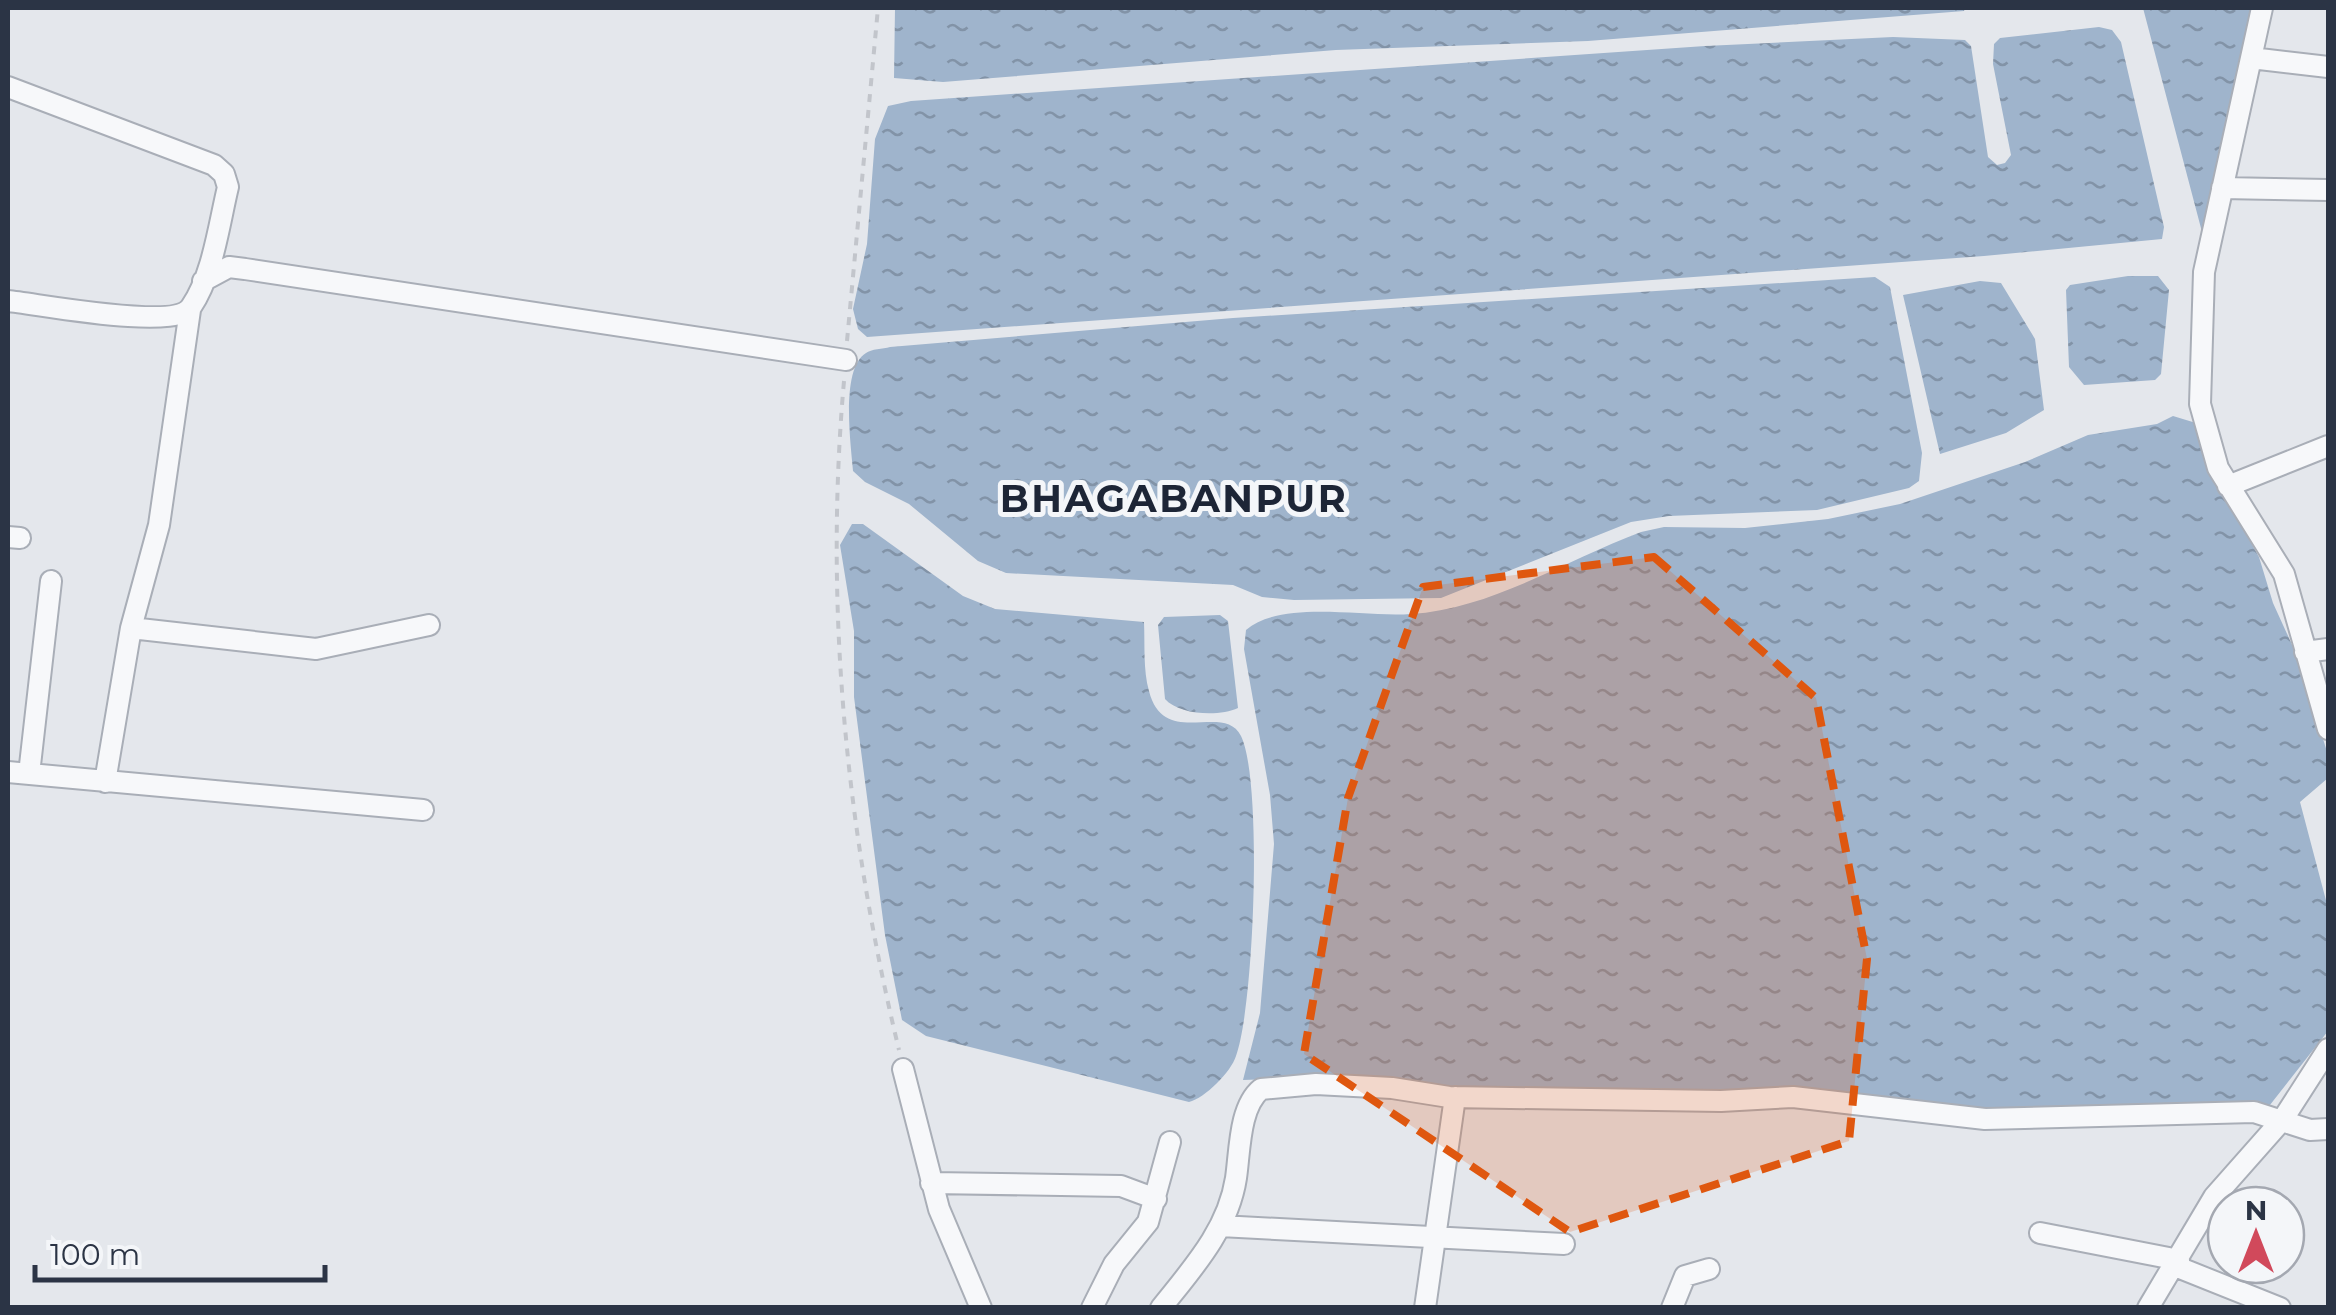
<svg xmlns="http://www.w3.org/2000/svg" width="2336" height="1315" font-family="Montserrat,sans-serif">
<defs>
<pattern id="water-ripples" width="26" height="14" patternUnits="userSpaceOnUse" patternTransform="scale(2.5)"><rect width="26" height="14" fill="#9fb4cc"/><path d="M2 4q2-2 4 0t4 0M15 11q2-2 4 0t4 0" fill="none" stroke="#8293a7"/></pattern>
</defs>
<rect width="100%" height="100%" fill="#e4e7ec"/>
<path fill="url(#water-ripples)" d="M895,8H1965L1964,11L1588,41L1336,50L943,82L894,78Z
M2143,8H2256L2202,232Z
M2099,27L2112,30L2121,42L2164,227L2162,239L1984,256L867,337L858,329L853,309L867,244L875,139L888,106L911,101L1705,46L1893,37L1965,40L1971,46L1988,157L1997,165L2005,163L2011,155L1993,64L1994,44L2000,38Z
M2128,276H2158L2169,290L2161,374L2155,380L2084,385L2069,367L2066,290L2070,285Z
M1875,277L1890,287L1922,453L1919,481L1909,488L1817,510L1669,516L1631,522L1441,598L1294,600L1262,597L1233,585L1006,573L978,561L909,504L865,482L853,471C851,445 840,369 866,353C871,349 883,349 890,347L1233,318Z
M1980,281L2001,283L2035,339L2044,410L2006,433L1940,454L1903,295Z
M2173,416L2196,423L2215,477L2259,557L2273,603L2298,658L2328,755V778L2300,802L2328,908V1031L2266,1110L2005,1112L1710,1094L1522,1093L1297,1078L1243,1080L1260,1013L1274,844L1270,795L1244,649L1246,630C1282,599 1365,618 1411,614C1491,609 1566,560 1641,532L1664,527L1745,528L1828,519L1900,504L2025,462L2088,435L2157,424Z
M852,524H863L963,596L995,609L1144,622C1145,644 1143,670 1149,691C1164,750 1224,701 1241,736C1263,781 1254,1007 1236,1056C1231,1072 1205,1098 1189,1102L926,1036L902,1020L885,935L854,697V631L840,545Z
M1220,615L1228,621L1238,708C1219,717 1179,715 1165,699L1158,625L1164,617Z"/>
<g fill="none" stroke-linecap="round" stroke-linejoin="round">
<defs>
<path id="street" d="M2262,8L2204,272L2200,404L2218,468L2284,574L2328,729
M2251,58L2328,67
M8,87L214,165L224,174L228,187C219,224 213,275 191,307C175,331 39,304 8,301
M2222,188L2328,190
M203,281L229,267L245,269L846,360
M2228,486L2328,446
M8,537L20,538
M131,628L316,649L429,625
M2305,652L2328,649
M8,772L423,810
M29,774L51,581
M105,782L131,628L159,525L190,310
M903,1069L939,1209L981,1308
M931,1183L1121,1186L1156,1199
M1220,1226L1564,1244
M2040,1233L2179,1260
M2175,1266L2280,1308
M1092,1308L1114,1264L1148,1222L1170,1142
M1161,1308C1192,1269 1228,1230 1236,1178C1240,1151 1239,1107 1261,1089L1316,1084L1392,1088L1449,1097L1721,1101L1793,1097L1985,1119L2254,1112L2310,1130L2328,1129
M1425,1308L1455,1097
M1672,1308L1685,1276L1709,1269
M2148,1308L2214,1197L2283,1119L2328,1049"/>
</defs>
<use href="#street" stroke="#a9aeb7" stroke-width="24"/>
<path stroke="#c2c5cb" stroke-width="4" stroke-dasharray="8 8" stroke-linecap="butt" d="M847,341L878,8
M844,381C824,606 846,831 899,1050"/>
<use href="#street" stroke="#f7f8fa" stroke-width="20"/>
</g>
<path fill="#df570f" fill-opacity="0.2" stroke="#df570f" stroke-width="8" stroke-dasharray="20 12" stroke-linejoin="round" d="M1654,557L1816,698L1867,959L1849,1141L1570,1232L1304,1054L1348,798L1423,587Z"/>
<g text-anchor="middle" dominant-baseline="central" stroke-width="10" stroke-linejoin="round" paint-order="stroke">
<g font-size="38" font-weight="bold" letter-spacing="2.5" fill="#1d2536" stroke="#f4f6f9">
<text x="1174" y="498">BHAGABANPUR</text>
</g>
</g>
<rect width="2336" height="1315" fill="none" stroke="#2b3445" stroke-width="20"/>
<g transform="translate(2256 1235)"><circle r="48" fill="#f4f6f9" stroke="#a4a8b1" stroke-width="2.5"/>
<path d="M0-8L18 38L0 25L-18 38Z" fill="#d1495b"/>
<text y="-15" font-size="28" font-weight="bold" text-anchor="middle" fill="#2b3445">N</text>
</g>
<path d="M35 1265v15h290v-15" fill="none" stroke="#2b3445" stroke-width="5"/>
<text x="50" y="1265" font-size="30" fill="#2b3445" stroke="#f4f6f9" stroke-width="8" paint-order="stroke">100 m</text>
</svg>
